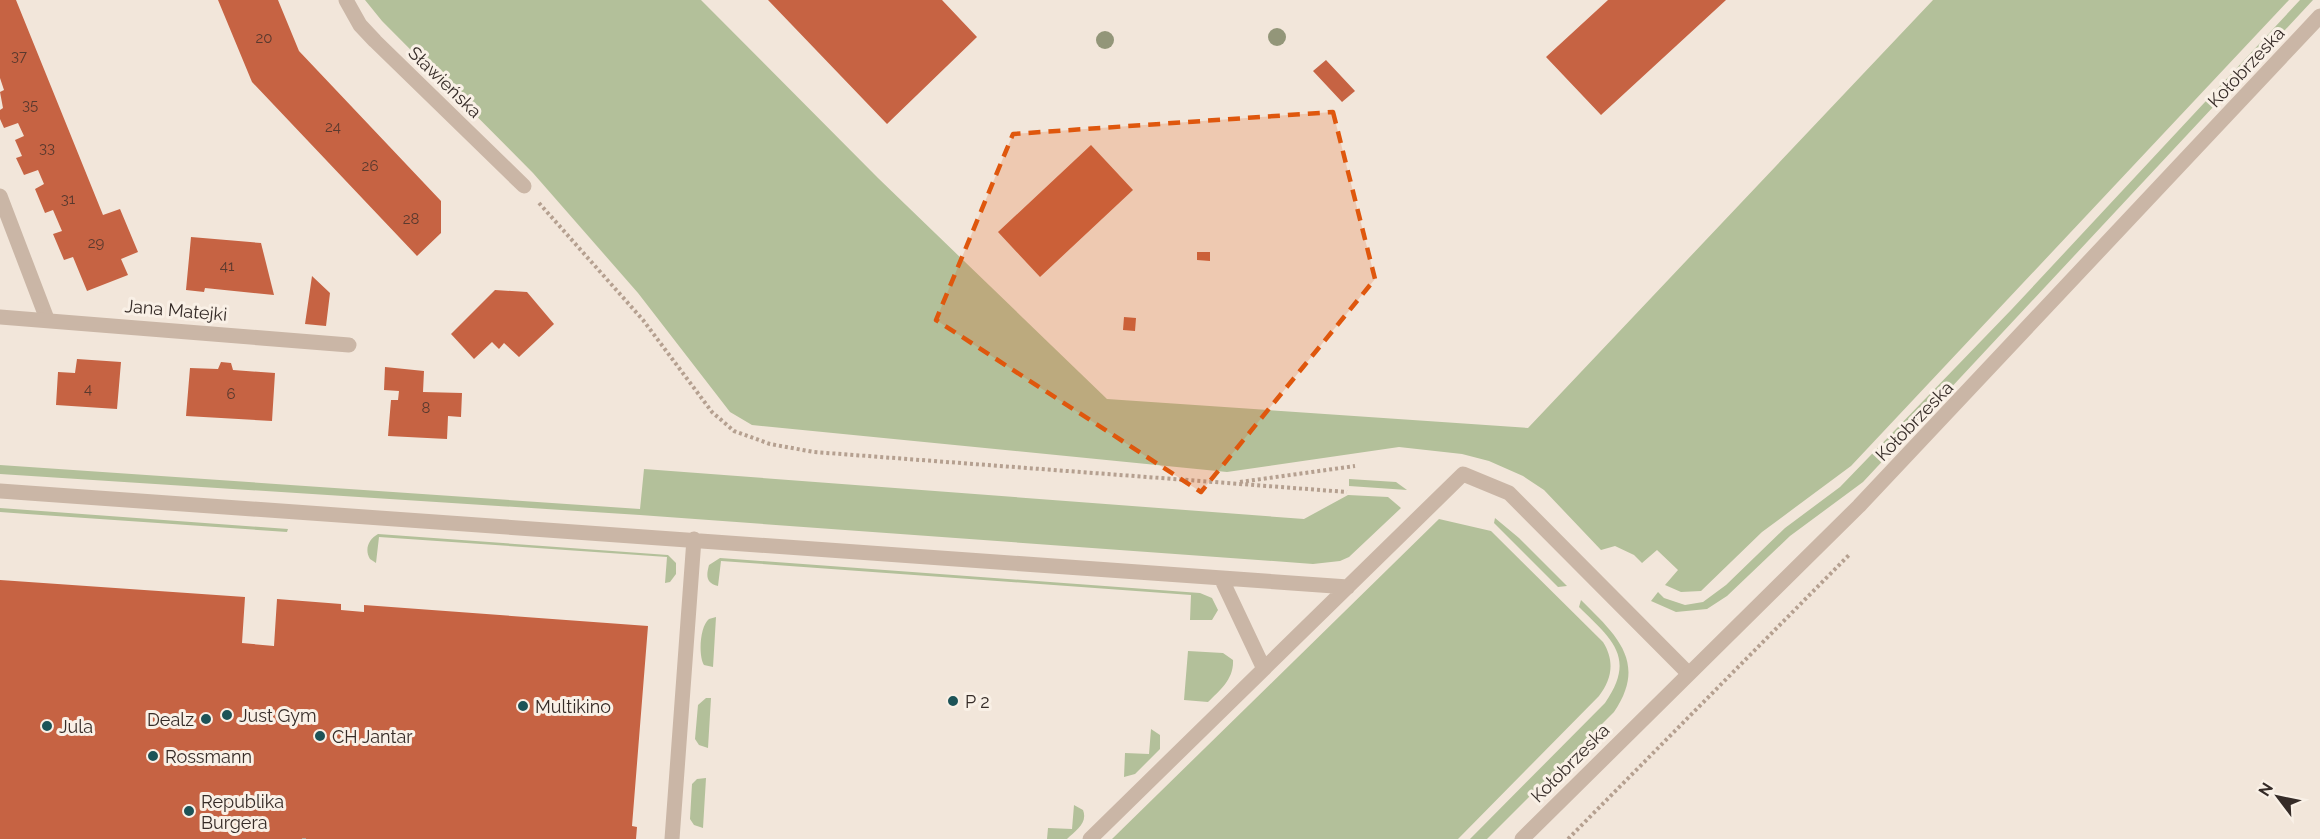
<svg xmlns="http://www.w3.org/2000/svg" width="2320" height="839" font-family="Raleway,sans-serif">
<rect width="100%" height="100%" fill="#f2e6da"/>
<path fill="#b3c09a" d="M365,0H701L878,178L1107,399L1528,428L1933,0H2289L1851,466L1762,532L1701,591L1681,592L1665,585L1678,570L1657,550L1642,563L1634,555L1615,546L1601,550L1544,490L1523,476L1489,461L1462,454L1399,447L1227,472L752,425L730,412L638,293L533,173L382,21Z
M2300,0H2313L1863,482L1790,536L1727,596L1707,609L1676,612L1651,601L1658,592L1664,598L1685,605L1703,602L1726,585L1785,528L1840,487L2012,309Z
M0,465L640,509L644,469L1304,519L1348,495L1388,497L1401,508L1349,557L1340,561L1313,564L640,515L0,474Z
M1349,479L1396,482L1407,490L1349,486Z
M0,508L288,529L287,532L27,514L0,512Z
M1495,518L1519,538L1567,586L1558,587L1494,523Z
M1439,519L1491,531L1603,642C1615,661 1612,679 1599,696L1458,839H1112Z
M378,534L668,555L676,563V574L670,582L665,583L667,557L379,537L376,563L370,559C364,549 369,539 378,534Z
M720,558L1200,593L1212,598L1218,610L1212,620H1190L1191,595L721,561L718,586C706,583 706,576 709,565Z
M1581,600C1616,635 1648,662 1614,712L1487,839H1470L1605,703C1637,657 1611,639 1579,607Z
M716,617L713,667L704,665C698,655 700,626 709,619Z
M1188,651L1223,653L1233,660C1234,679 1220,690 1208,702L1184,700Z
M706,698H711L708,748L699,745L695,739L698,705Z
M1151,729L1160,735V749L1135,774L1124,777L1125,753L1149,754Z
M706,778L703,828L694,825L690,819L692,784L697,779Z
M1074,805L1083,810C1088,823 1076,830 1067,839H1047L1048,828L1072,829Z"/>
<path fill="#c66343" d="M0,0H16L103,215L120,209L138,252L121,259L128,275L87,291L73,257L64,260L53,234L62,231L53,210L45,213L35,189L44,184L38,170L24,175L16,158L22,156L15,140L24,136L18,123L4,128L0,119V110L3,108L0,92L4,90L0,78Z
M218,0H278L299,51L441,201V233L417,256L252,82Z
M768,0H942L977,37L887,124Z
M1608,0H1726L1601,115L1546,57Z
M1326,60L1355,91L1342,102L1313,71Z
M1091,145L1133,190L1040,277L998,232Z
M191,237L261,243L274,295L205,288L204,292L186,290Z
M1197,252H1210V261L1197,260Z
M312,276L330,293L326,326L305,324Z
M495,290L527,292L554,324L519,357L504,343L499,349L492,342L474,359L451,334Z
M1124,317L1136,318L1135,331L1123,330Z
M77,359L121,362L117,409L56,405L58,372L75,373Z
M221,362L231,363L233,370L275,373L272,421L186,416L190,368L218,369Z
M385,367L424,371L423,392L462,393L461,417L448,416L447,439L388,436L391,400H398L399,391L384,390Z
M0,580L245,597L242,643L274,646L277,599L341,604V610L364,612V605L648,626L632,826L637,827L636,839H0Z"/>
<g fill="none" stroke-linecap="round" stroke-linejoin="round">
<path stroke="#b5a090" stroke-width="4" stroke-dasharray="3 3" stroke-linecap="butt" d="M539,203L643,320L712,412L734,431L770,444L814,452L1347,492
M1240,482L1355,466
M304,839V838
M1568,839L1850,554"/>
<path stroke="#cab6a6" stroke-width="15" d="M0,196L47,319
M0,491L1348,587
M1221,578L1264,669
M672,839L694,539
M1090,839L1463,474L1509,493L1688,673"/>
<path stroke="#cab6a6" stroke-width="15" d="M346,0L360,25L375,41L524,186
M0,317L349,345
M1522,839L1859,506L2320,16"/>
</g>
<g fill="#939679">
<circle cx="1277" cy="37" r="9"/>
<circle cx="1105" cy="40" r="9"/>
</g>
<path fill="#df570d" fill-opacity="0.2" stroke="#df570d" stroke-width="4.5" stroke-dasharray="12 8" stroke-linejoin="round" d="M1333,112L1375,279L1201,492L936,320L1013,134Z"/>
<g fill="#1c5357" stroke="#f9f0e6" stroke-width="2">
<circle cx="953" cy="701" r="6"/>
<circle cx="523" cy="706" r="6"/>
<circle cx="227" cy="715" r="6"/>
<circle cx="206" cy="719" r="6"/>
<circle cx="47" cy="726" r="6"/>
<circle cx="320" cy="736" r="6"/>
<circle cx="153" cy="756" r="6"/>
<circle cx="189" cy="811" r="6"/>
</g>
<g text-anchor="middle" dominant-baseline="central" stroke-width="6" stroke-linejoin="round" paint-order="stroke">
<g font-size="15" fill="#59392e">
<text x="264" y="38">20</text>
<text x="19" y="56">37</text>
<text x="30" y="105">35</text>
<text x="333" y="127">24</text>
<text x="47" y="148">33</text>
<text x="370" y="166">26</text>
<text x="68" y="199">31</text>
<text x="411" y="219">28</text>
<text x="96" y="243">29</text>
<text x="227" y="266">41</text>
<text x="88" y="389">4</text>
<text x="231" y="394">6</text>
<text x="426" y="408">8</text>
</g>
<g font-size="18" fill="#352b27" stroke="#f9f0e6">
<text transform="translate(2246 67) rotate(-47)">Kołobrzeska</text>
<text transform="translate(445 82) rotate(44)">Sławieńska</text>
<text transform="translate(176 310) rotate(5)">Jana Matejki</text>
<text transform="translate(1914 421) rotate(-46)">Kołobrzeska</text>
<text transform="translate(1570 763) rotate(-45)">Kołobrzeska</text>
</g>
<g font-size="18" fill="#352b27" stroke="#f9f0e6" text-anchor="start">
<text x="965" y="701">P 2</text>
<text x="535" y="706">Multikino</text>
<text x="239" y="715">Just Gym</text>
<text x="194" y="719" text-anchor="end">Dealz</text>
<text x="59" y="726">Jula</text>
<text x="332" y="736">CH Jantar</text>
<text x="165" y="756">Rossmann</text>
<text x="201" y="801">Republika<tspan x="201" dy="21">Burgera</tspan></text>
</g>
</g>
<g transform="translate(2278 797) rotate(302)" stroke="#f9f0e6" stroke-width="4.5" paint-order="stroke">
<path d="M0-4.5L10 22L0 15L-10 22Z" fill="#352b27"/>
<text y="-9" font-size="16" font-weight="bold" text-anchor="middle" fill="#352b27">N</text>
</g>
</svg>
